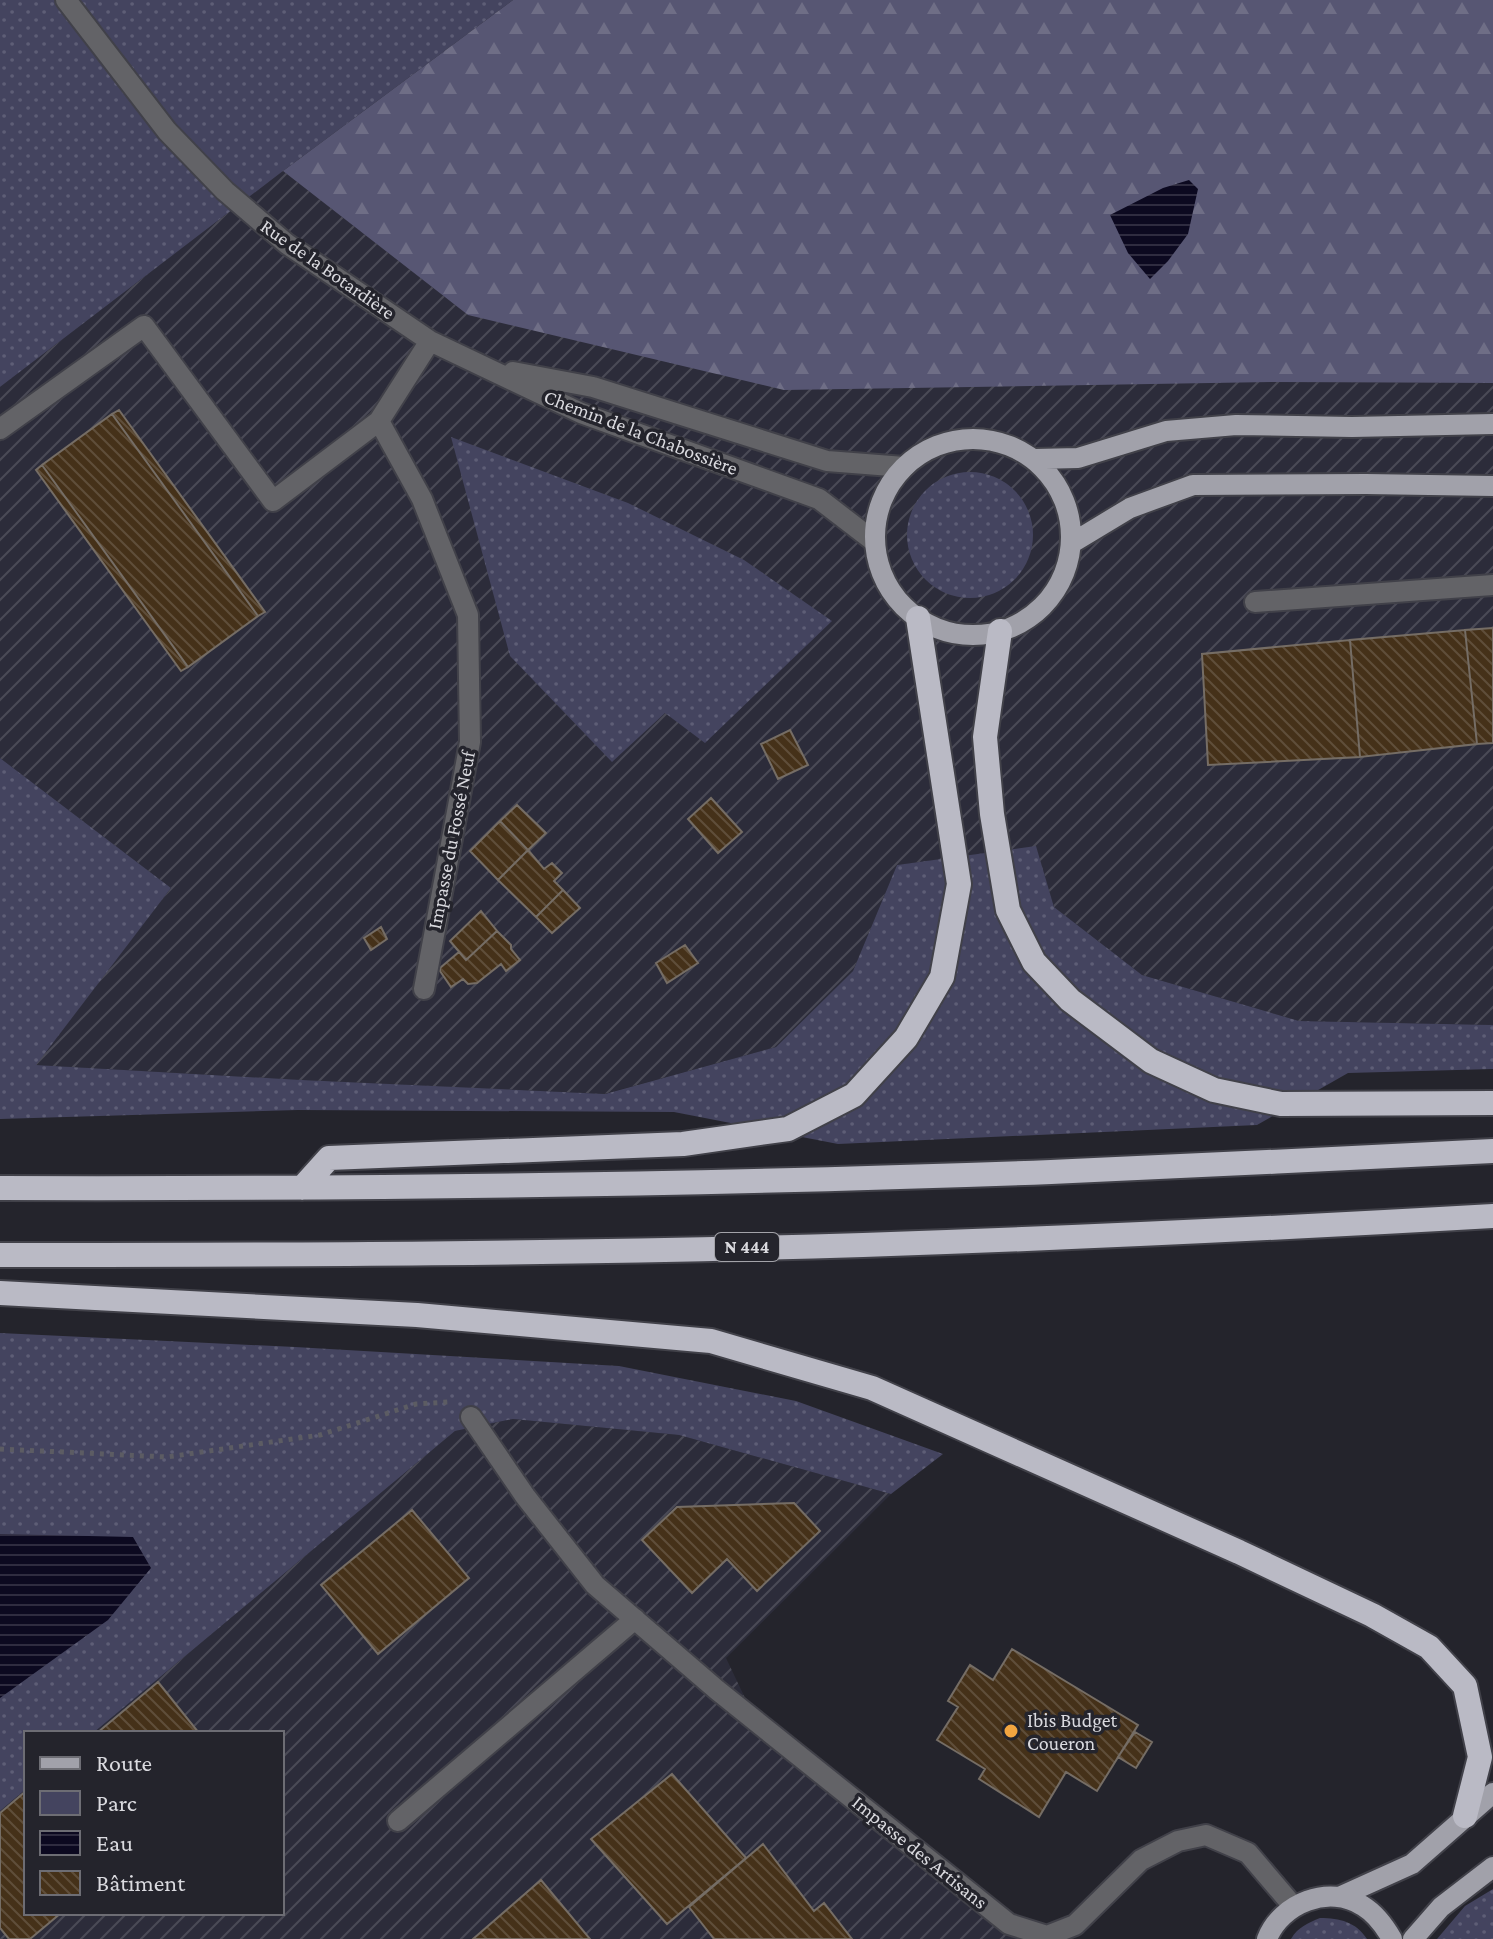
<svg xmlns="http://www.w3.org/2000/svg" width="1493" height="1939" font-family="'Crimson Pro',serif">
<defs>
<pattern id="industrial-furrows" width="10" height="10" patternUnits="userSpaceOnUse" patternTransform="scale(2)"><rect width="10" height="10" fill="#2c2c3a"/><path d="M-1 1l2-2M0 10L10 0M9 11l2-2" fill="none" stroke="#4a4a56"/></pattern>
<pattern id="green-dots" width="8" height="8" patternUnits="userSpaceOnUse" patternTransform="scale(2)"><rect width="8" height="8" fill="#44445f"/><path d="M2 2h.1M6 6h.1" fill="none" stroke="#5e5e76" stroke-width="1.8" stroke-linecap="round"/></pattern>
<pattern id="forest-firs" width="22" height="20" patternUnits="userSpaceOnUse" patternTransform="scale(2)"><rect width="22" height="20" fill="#575673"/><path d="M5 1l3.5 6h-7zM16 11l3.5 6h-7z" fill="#6f6e86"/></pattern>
<pattern id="water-rules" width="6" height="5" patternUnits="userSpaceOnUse" patternTransform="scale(2)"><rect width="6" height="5" fill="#0c0920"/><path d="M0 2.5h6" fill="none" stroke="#2f2c40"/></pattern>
<pattern id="building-back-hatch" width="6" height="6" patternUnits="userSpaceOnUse" patternTransform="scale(2)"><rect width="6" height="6" fill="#453119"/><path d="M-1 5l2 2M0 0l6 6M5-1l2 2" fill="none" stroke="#5f4e3a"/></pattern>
</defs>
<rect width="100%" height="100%" fill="#24242c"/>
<path fill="url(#industrial-furrows)" d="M283,171L468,315L1271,382L1493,383V1025L1299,1021L1142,975L1054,907L1036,847L897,865L853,971L776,1047L604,1094L302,1080L35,1065L171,888L0,758V387Z
M513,1419L679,1435L891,1494L726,1658L765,1740L1036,1939H0V1811L26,1789V1913H282V1733H93L455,1431Z"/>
<path fill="url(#green-dots)" d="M0,0H513L283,171L0,387Z
M451,437L628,503L744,560L832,621L705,743L665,713L612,762L510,656Z
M907 535a63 63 0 1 1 126 0a63 63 0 1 1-126 0Z
M0,758L171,888L36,1065L302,1080L605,1094L776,1047L853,971L897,865L1036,846L1054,907L1142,975L1299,1021L1493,1025V1069L1348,1073L1257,1125L838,1144L674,1112L298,1110L0,1119Z
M0,1333L295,1347L619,1366L796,1401L943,1454L891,1494L679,1435L513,1419L455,1431L93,1733H26V1789L0,1811Z
M1493,1889V1939H1437L1465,1906Z
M1320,1918C1340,1918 1356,1922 1367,1939H1291C1298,1927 1308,1923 1320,1918Z"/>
<path fill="url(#forest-firs)" d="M513,0H1493V383L1271,382L784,390L468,315L283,171Z"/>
<path fill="url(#water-rules)" d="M1189,180L1198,189L1188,234L1168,261L1150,279L1128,253L1110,215L1163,188Z
M0,1534L133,1537L151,1568L108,1620L0,1698Z"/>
<path fill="url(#building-back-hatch)" stroke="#756d65" stroke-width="2" d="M119,410L265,612L258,616L112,414Z
M112,414L258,616L188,667L42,465Z
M42,465L188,667L181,671L36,470Z
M1493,628V743L1477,744L1465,630Z
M1465,630L1477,744L1360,757L1350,640Z
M1350,640L1360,757L1208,765L1202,654Z
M790,730L808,765L778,779L761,744Z
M711,798L742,832L718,853L688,819Z
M517,805L546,833L528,850L500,821Z
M500,821L528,850L498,880L470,851Z
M528,850L544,869L552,863L562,873L554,881L563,890L536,917L498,880Z
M563,890L580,908L552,933L536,917Z
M481,911L497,931L466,960L450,941Z
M381,927L387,939L371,950L364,938Z
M497,931L511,945V949L520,960L506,971L501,964L477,983L468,984L463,979L451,987L440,971V968L459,952L466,960Z
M685,945L698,963L667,983L656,963Z
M794,1503L820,1531L757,1591L727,1559L692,1593L642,1540L677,1507Z
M412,1510L469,1578L378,1654L321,1585Z
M1012,1649L1138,1725L1097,1791L1066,1772L1039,1817L979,1779L985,1769L937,1740L958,1707L948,1701L970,1665L993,1680Z
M158,1682L199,1733H97Z
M1135,1732L1152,1742L1136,1768L1118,1757Z
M672,1774L746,1858L667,1924L591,1839Z
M26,1791V1913H61L30,1939H9L0,1928V1813Z
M763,1844L814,1911L824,1903L852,1939H714L689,1907Z
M541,1880L590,1939H473Z"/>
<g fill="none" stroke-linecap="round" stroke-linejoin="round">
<defs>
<path id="minor" d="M66,0L167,131L225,191L287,244L430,341L581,413L819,499L875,542
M513,372L593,387L827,461L904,467
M0,429L144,326L273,501L379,421
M1255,602L1493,585
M424,989L470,742L468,615L422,499L379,421L430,341
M471,1417L525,1496L595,1585L717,1690L1009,1924L1047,1936L1075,1925L1141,1860L1178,1841L1206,1835L1248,1853L1293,1906
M398,1821L635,1619"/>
<path id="major" d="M875 537a98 98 0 1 1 196 0a98 98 0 1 1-196 0Z
M1035,459L1078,458L1166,431L1236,425L1352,427L1493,424
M1072,543L1130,508L1193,485L1366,484L1493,486
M1339,1897L1412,1864L1493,1793
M1267,1939C1281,1903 1329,1884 1363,1906C1376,1914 1384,1925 1392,1939
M1413,1939L1441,1907L1493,1867"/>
<path id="highway" d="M1000,631L985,737L992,814L1008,910L1034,962L1070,1000L1151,1061L1214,1090L1281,1104L1493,1103
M0,1188C350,1189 701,1185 1051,1172C1198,1166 1346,1158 1493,1151
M302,1188L329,1158L683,1144L788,1129L854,1095L906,1038L942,977L959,884L918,618
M0,1255C288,1255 576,1254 863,1245C1073,1238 1283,1228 1493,1216
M0,1293L417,1315L711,1341L872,1388L1239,1552L1372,1615L1429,1647L1465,1686L1480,1757L1465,1816"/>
</defs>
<use href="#minor" stroke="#414149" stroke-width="24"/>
<use href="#major" stroke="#414149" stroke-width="24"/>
<use href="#highway" stroke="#414149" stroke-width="28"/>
<path stroke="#5c5c63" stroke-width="5" stroke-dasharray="4 6" stroke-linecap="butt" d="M0,1449L167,1457L320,1435L416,1404L448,1402"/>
<use href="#minor" stroke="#636367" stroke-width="20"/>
<use href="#major" stroke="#a1a1aa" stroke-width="20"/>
<use href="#highway" stroke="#babac5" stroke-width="24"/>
</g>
<circle fill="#f2a540" stroke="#24242c" stroke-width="3" cx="1011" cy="1731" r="8"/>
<g text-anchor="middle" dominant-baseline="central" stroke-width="7" stroke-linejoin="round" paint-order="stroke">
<rect fill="#24242c" stroke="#a3a3a9" stroke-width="2" x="715" y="1233" width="64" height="28" rx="6"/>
<g font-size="18" font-weight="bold" fill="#dadadf">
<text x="747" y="1247">N 444</text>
</g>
<g font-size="20" fill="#dadadf" stroke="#24242c">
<text transform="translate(328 269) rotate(35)">Rue de la Botardière</text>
<text transform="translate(641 432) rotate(21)">Chemin de la Chabossière</text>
<text transform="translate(451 840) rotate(-79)">Impasse du Fossé Neuf</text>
<text transform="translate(920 1852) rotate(39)">Impasse des Artisans</text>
</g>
<g font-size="20" fill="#dadadf" stroke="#24242c" text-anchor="start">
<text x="1027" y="1720">Ibis Budget<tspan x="1027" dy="23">Coueron</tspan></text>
</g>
</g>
<rect x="24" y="1731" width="260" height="184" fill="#24242c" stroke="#6d6d74" stroke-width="2"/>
<rect x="40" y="1757" width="40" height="12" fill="#a1a1aa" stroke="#6d6d74" stroke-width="2"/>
<text x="96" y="1771" font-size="24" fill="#dadadf">Route</text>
<rect x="40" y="1791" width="40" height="24" fill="#44445f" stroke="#6d6d74" stroke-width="2"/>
<text x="96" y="1811" font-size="24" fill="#dadadf">Parc</text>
<rect x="40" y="1831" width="40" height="24" fill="url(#water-rules)" stroke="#6d6d74" stroke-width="2"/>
<text x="96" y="1851" font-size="24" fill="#dadadf">Eau</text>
<rect x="40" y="1871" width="40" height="24" fill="url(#building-back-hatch)" stroke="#6d6d74" stroke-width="2"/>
<text x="96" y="1891" font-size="24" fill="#dadadf">Bâtiment</text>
</svg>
